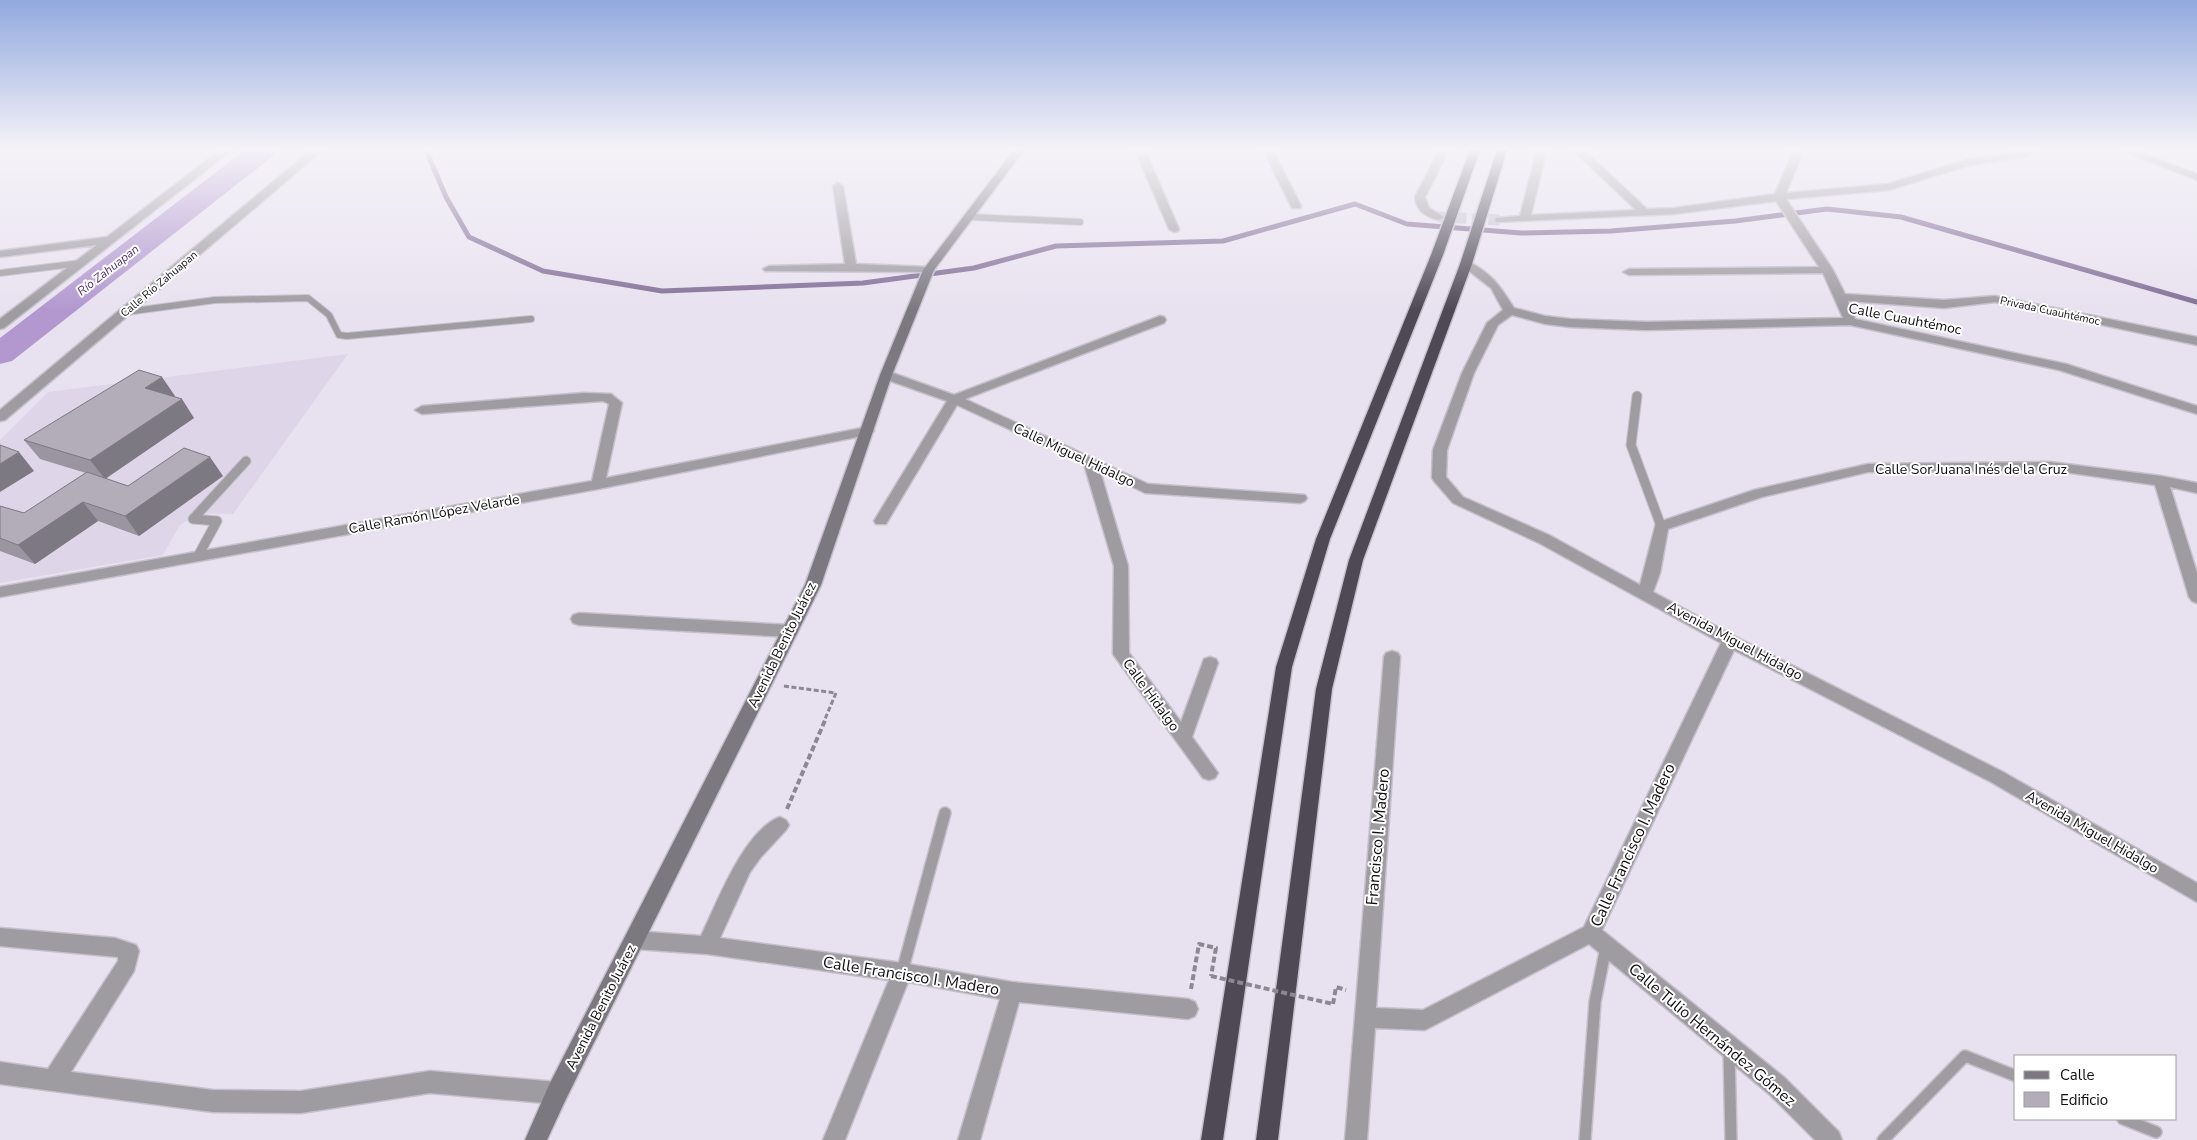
<svg xmlns="http://www.w3.org/2000/svg" width="2197" height="1140" font-family="'Nunito Sans',sans-serif">
<rect width="100%" height="100%" fill="#e8e2f0"/>
<path fill="#ded5e9" d="M348,354L233,514L201,513L180,525L163,555L0,583V440L48,392Z"/>
<g fill="none" stroke-linecap="round" stroke-linejoin="round">
<path stroke="#816e96" stroke-width="5" d="M426,150L446,197L469,237L543,271L662,291L863,283L974,268L1056,246L1223,241L1355,204L1407,224L1521,233L1611,231L1735,221L1827,209L1901,217L2197,302"/>
<path fill="#b298cf" fill-rule="evenodd" d="M245,150H276L273,156L12,361L0,364V338Z"/>
<path stroke="#c7c2cf" stroke-width="11" stroke-dasharray="11 5.5" stroke-linecap="butt" d="M1439,217L1500,220"/>
<defs>
<path id="lane-far2" d="M970,217L1080,222
M0,273L81,263
M126,312L215,300L308,298L329,315L339,335L347,336L531,319
M1637,397V395"/>
<path id="lane-far1" d="M1637,396L1631,445L1661,526
M198,556L217,521L193,519L246,461"/>
<path id="lane" d="M902,972L945,813
M1729,1050L1731,1140
M2123,1119L2156,1132
M1585,1140L1595,1002L1606,947
M1883,1140L1965,1056L2016,1076"/>
<path id="street" d="M220,150H232L4,328L0,329V319L97,245L0,257V251L107,237Z
M311,150H323L5,420L0,421V410Z
M1135,150H1145L1179,229L1178,231L1174,232L1169,229Z
M1263,150H1273L1301,206L1300,208H1292Z
M1439,150H1449L1425,197L1429,208L1444,217L1439,220C1426,217 1416,211 1415,197Z
M1534,150H1544V161L1531,215L1636,210L1573,150H1584L1647,209L1674,208L1775,194L1791,156L1789,150H1799L1801,156L1786,193L1888,184L1969,159L2036,150L2028,156L1970,165L1889,190L1786,199L1833,270L1845,294L1944,300L1995,296L2197,337V345L1995,302L1944,308L1848,301L1855,319L2066,364L2197,406V414L2059,370L1850,325L1646,330L1570,327L1545,324L1512,315L1498,325L1474,373L1447,450L1446,477L1463,497L1549,535L1640,585L1656,523L1754,490L1868,464L2050,462L2161,476L2197,483V493L2170,487L2197,573V603L2192,601L2189,597L2155,485L2050,470L1868,472L1762,497L1668,529L1660,573L1653,592L1736,637L2003,772L2197,883V902L1991,782L1734,650L1602,930L1785,1078L1839,1132L1842,1140H1815L1769,1094L1589,944L1425,1030L1375,1028L1367,1140H1345L1384,657L1386,653L1392,651L1398,653L1400,657L1376,1008L1423,1010L1584,927L1721,643L1539,543L1453,503L1434,481L1432,478L1433,450L1462,373L1487,323L1503,310L1491,288L1460,264L1466,261L1470,262C1495,277 1499,285 1514,308L1545,316L1570,319L1646,322L1843,318L1823,273L1629,275L1623,272L1629,269L1819,267L1776,201L1674,214L1496,222L1495,220L1496,218L1520,216L1534,161Z
M2120,150H2135L2197,174V180Z
M838,183L843,186L856,264L929,267L933,268L935,270L933,272L765,271L763,269L769,266L845,264L833,186Z
M1160,316L1164,317L1166,320L1164,323L965,399L1148,484L1305,495L1307,498L1305,501L1300,503L1145,493L1100,471L1128,566L1129,653L1181,722L1204,659L1210,657L1216,659L1218,663L1192,737L1218,773L1215,778L1209,780L1203,778L1113,654L1114,566L1084,464L957,405L886,524H876L874,521L947,401L882,378L880,375L882,372H890L954,395Z
M584,393L611,394L622,403L606,478L867,427L874,431L867,435L598,489L0,597V587L592,481L609,404L603,401L422,414L415,410L422,406Z
M579,613L790,625L796,627L798,631L796,635L790,637L579,625L573,623L571,619L573,615Z
M780,817L786,820L789,825L786,830L761,857L750,872L720,938L902,963L1012,982L1188,999L1195,1002L1198,1009L1195,1016L1188,1019L1019,1002L980,1140H958L1000,999L908,982L845,1140H823L889,980L707,954L635,949L628,946L625,940L628,934L635,931L701,936C717,903 744,830 780,817Z
M0,928L115,938L136,945L139,951L134,971L71,1072L213,1090L301,1091L430,1071L557,1082L565,1085L568,1093L565,1101L557,1104L430,1093L301,1113L213,1112L0,1084V1062L48,1069L118,961V957L0,946Z"/>
<path id="secondary" d="M1014,150H1024L934,270L892,375L821,585L565,1101L547,1140H525L549,1085L805,585L880,375L923,270Z"/>
<path id="highway" d="M1470,150H1480L1443,255L1330,539L1292,667L1223,1140H1201L1276,667L1316,539L1431,255Z
M1497,150H1507L1472,264L1363,560L1332,689L1278,1140H1256L1316,689L1349,560L1460,264Z"/>
</defs>
<use href="#lane-far2" stroke="#c5c0cc" stroke-width="8"/>
<use href="#lane-far1" stroke="#c5c0cc" stroke-width="11"/>
<use href="#lane" stroke="#c5c0cc" stroke-width="14"/>
<use href="#street" stroke="#c5c0cc" stroke-width="3"/>
<use href="#secondary" stroke="#c5c0cc" stroke-width="3"/>
<use href="#highway" stroke="#c5c0cc" stroke-width="3"/>
<path stroke="#8c8892" stroke-width="3" stroke-dasharray="5 2.5" stroke-linecap="butt" d="M784,686L836,693L825,719"/>
<path stroke="#8c8892" stroke-width="4" stroke-dasharray="6 3" stroke-linecap="butt" d="M787,809L826,718
M1191,989L1199,944L1216,948L1211,976
M1333,1004L1336,987L1346,990"/>
<use href="#lane-far2" stroke="#9e9ba1" stroke-width="6"/>
<use href="#lane-far1" stroke="#9e9ba1" stroke-width="9"/>
<use href="#lane" stroke="#9e9ba1" stroke-width="11"/>
<use href="#street" fill="#9e9ba1" fill-rule="evenodd"/>
<use href="#secondary" fill="#7b7880" fill-rule="evenodd"/>
<use href="#highway" fill="#4e4955" fill-rule="evenodd"/>
<path stroke="#8c8892" stroke-width="4" stroke-dasharray="6 3" stroke-linecap="butt" d="M1211,976L1333,1004"/>
</g>
<path fill="#9a95a0" d="M175,396L173,397L194,418L105,479L128,486L223,476L139,536L98,521L35,564L0,551V506L24,513L86,473L40,459L24,440Z"/>
<path fill="#7d7982" d="M162,377L175,396L157,407L145,388Z
M182,399L194,418L105,479L90,460Z
M19,452L34,471L0,492V464Z
M210,457L223,476L139,536L125,516Z
M83,502L98,521L35,564L18,545Z"/>
<path fill="#b3adba" stroke="#7d7982" d="M139,370L162,377L145,388L182,399L90,460L24,440Z
M0,445L19,452L0,464Z
M184,448L210,457L125,516L83,502L18,545L0,538V506L24,513L87,472L128,486Z"/>
<linearGradient id="sky" x2="0" y2="1"><stop stop-color="#92a9de"/><stop offset="0.48" stop-color="#f5f2f8"/><stop offset="1" stop-color="#f5f2f8" stop-opacity="0"/></linearGradient>
<rect width="2197" height="310" fill="url(#sky)"/>
<g text-anchor="middle" dominant-baseline="central" stroke-width="4" stroke-linejoin="round" paint-order="stroke">
<g font-size="11" fill="#0f0d12" stroke="#fff">
<text transform="translate(159 284) rotate(-40)">Calle Río Zahuapan</text>
<text transform="translate(2050 311) rotate(12)">Privada Cuauhtémoc</text>
</g>
<g font-size="12" font-style="italic" fill="#522f72" stroke="#fff">
<text transform="translate(108 270) rotate(-38)">Río Zahuapan</text>
</g>
<g font-size="14" fill="#0f0d12" stroke="#fff">
<text transform="translate(1905 319) rotate(11)">Calle Cuauhtémoc</text>
<text transform="translate(1074 455) rotate(25)">Calle Miguel Hidalgo</text>
<text x="1971" y="469">Calle Sor Juana Inés de la Cruz</text>
<text transform="translate(434 514) rotate(-10)">Calle Ramón López Velarde</text>
<text transform="translate(1735 641) rotate(28)">Avenida Miguel Hidalgo</text>
<text transform="translate(782 645) rotate(-64)">Avenida Benito Juárez</text>
<text transform="translate(1151 695) rotate(54)">Calle Hidalgo</text>
<text transform="translate(2092 832) rotate(30)">Avenida Miguel Hidalgo</text>
<text transform="translate(601 1007) rotate(-63)">Avenida Benito Juárez</text>
</g>
<g font-size="16" fill="#0f0d12" stroke="#fff">
<text transform="translate(1378 837) rotate(-85)">Francisco I. Madero</text>
<text transform="translate(1633 845) rotate(-65)">Calle Francisco I. Madero</text>
<text transform="translate(911 976) rotate(9)">Calle Francisco I. Madero</text>
<text transform="translate(1712 1035) rotate(40)">Calle Tulio Hernández Gómez</text>
</g>
</g>
<rect x="2014" y="1055" width="162" height="65" fill="#ffffff" stroke="#9f9ea0"/>
<rect x="2024" y="1071" width="25" height="8" fill="#7b7880" stroke="#9f9ea0"/>
<text x="2060" y="1080" font-size="15" fill="#0f0d12">Calle</text>
<rect x="2024" y="1092" width="25" height="15" fill="#b3adba" stroke="#9f9ea0"/>
<text x="2060" y="1105" font-size="15" fill="#0f0d12">Edificio</text>
</svg>
